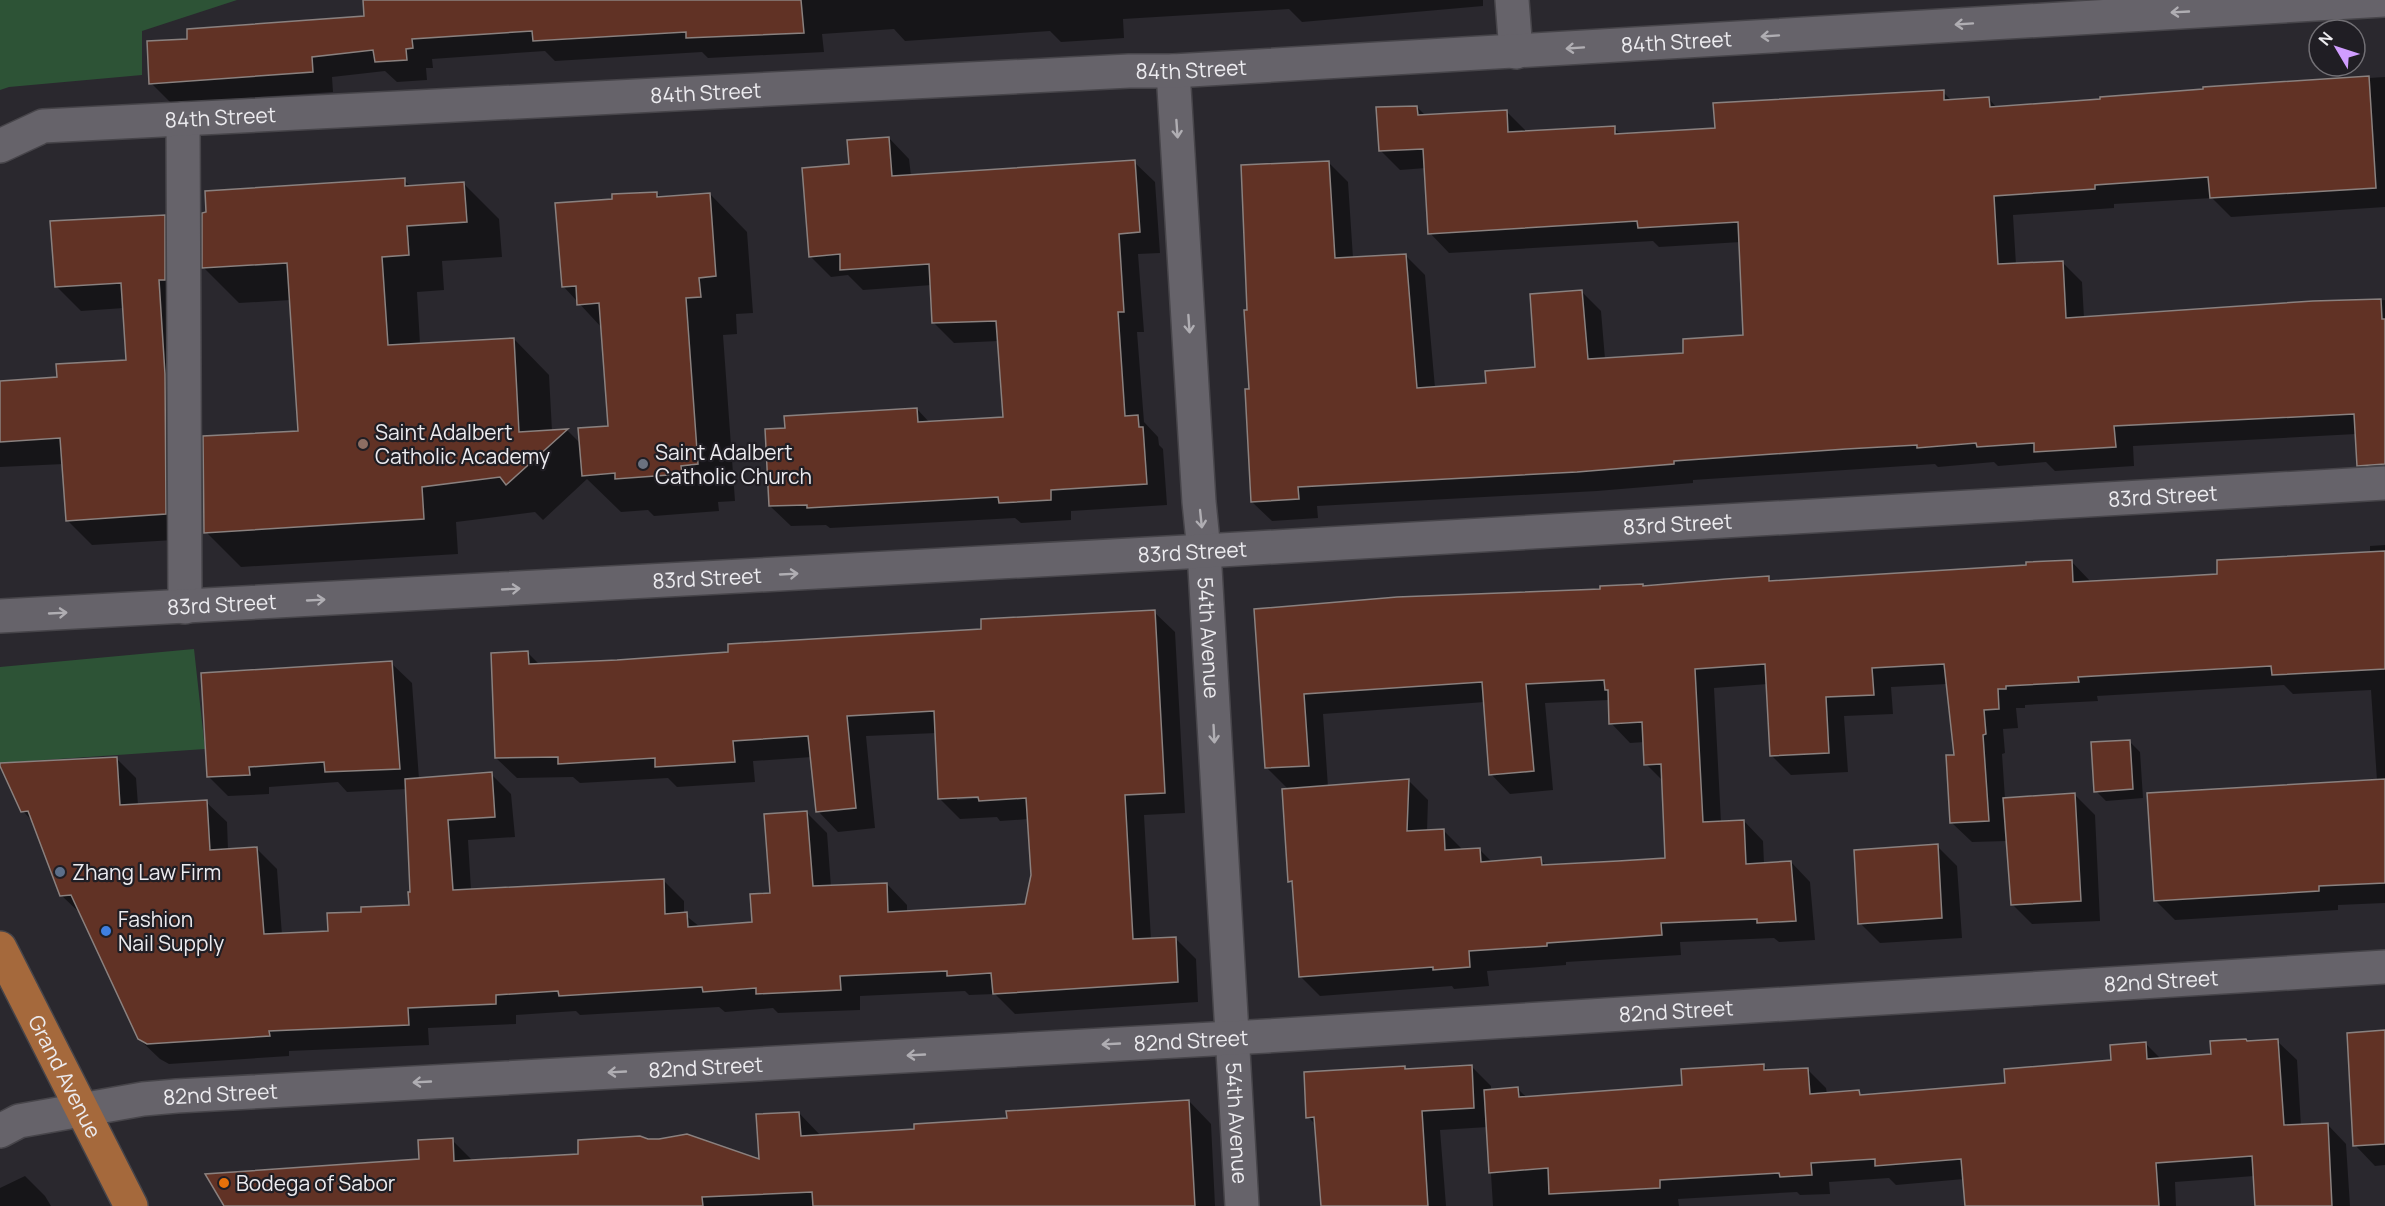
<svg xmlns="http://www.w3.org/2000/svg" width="2385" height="1206" font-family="Manrope,sans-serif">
<rect width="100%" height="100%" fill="#2a282e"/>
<path fill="#2d5336" d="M0,0H237L142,31V75L9,87L0,90Z
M194,649L205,749L0,763V667Z"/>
<path fill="#0007" fill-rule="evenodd" d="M364,0H1483V6L1302,22L1289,9L1123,19L1124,38L1061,42L1050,31L905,41L894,29L822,34L824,52L708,58L702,52L555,61L545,51L432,59L433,68H426L427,80L397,82L385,71L332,77L333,92L171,103L151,83L189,40L366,17Z
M2385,77V207L2231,217L2212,198L2114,204V208L2013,215L2016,265L2062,262L2082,282L2084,318L2385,300V454L2356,434L2133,446L2134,466L2055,471L2046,462L1998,466L1994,462L1938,467L1935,464L1693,480V483L1597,491L1317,506L1318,518L1272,521L1252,502L1248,311L1328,162L1348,182L1353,258L1405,255L1425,275L1435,388L1487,385L1537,369L1581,291L1601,311L1605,359L1685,354L1745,336L1741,242L1659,247L1653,241L1449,253L1430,233L1426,168L1400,170L1380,150L1417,107L1426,116L1506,111L1526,131L1614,128L1621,135L1716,130L1943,92L1952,101L1989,99L1997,108L2204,91V88Z
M889,138L909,159L911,176L1134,162L1155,182L1160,253L1138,254L1144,332H1137L1144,422L1158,437L1159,445L1163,449L1167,505L1071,511V520L1021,523L1015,518L830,528L826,525L791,526L770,506L786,429L917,409L930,423L1005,418L999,341L954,343L933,322L932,285L863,290L848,275L831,277L810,256L851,165Z
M404,180L411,187L464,184L499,219L502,257L442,261L444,290L417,292L420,344L514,339L549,375L552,431L567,430L581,444L609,427L602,328L563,286L613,200L657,193L661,198L710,194L747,232L753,313L736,314L737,334L723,335L735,501L718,502L719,511L654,516L648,510L621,512L587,479L543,520L535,512L456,522L458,554L241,567L206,532L299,432L291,300L239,303L204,268Z
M164,216L189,241L190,539L92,545L67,520L64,464L0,467V383L58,379L128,361L124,308L81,311L56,286Z
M2385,545V903L2338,905V910L2175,920L2155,900L2377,781L2371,690L2293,694L2284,685L2097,696L2098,701L2025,705V708H2016L2018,728L2003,729L2005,753L2002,754L2005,799L2075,795L2095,815L2100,921L2032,924L2012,904L2007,841L1972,842L1952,823L1955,756L1947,684L1891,687L1893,714L1844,716L1848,772L1791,775L1772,756L1768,684L1714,688L1721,822L1744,821L1763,841L1764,864L1791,862L1810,882L1815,940L1779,942L1774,938L1680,942L1681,955L1566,962V965L1487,971L1489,986L1454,989L1452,986L1320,996L1300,976L1294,885L1290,881L1289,790L1267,768L1256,610L1769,578L1773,583L2028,566L2071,561L2091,582L2219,576L2370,553V546ZM1609,700L1611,723L1630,743L1645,742L1646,764L1663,781L1667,859L1548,867L1540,859L1492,862L1480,850L1464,851L1444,831H1427L1428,800L1409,781L1328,787L1323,714L1485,702L1491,774L1510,794L1553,790L1545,703Z
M1154,612L1175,632L1185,813L1144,815L1151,940L1175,938L1196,959L1198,1002L1015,1014L995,994L969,995L965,991L860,996V1010L778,1013L773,1008L725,1012L719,1007L580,1015L576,1011L516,1015V1024L428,1028L429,1045L289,1051V1056L169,1064L160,1059L139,1039L82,915L61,895L33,822L23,811L116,758L136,778L138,805L206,802L227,822L228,850L257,849L277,869L282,935L329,932L362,913L410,906L412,893L407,789L347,792L338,782L269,787V794L228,796L208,776L391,663L412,683L419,779L491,774L511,794L515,837L468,840L471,890L663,880L684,901V914L700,927L753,923L772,894L806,812L827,833L831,887L887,884L907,905V912L1026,905L1033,875L1029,819L1000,821L997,817L960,819L939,798L937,733L866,736L875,828L838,832L818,811L812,757L753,761L755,782L677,787L668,778L580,783L573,777L517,778L496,758L528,653L540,665L730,654ZM986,795V798L957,800V797Z
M2130,742L2140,752L2143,798L2106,801L2096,791Z
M1937,846L1957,866L1962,938L1880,943L1860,923Z
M2385,1032V1165L2375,1166L2355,1145Z
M2277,1041L2297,1060L2301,1126L2327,1124L2346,1144L2350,1206H2256L2254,1176L2175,1182L2176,1206H1966L1964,1179L1896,1185L1889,1178L1829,1182L1830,1194L1800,1195L1797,1192L1678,1199L1679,1206H1493L1488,1127L1440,1130L1446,1206H1321L1316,1125L1308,1117L1404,1068L1407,1070L1472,1067L1491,1086V1091L1518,1089L1527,1098L1684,1087L1763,1065L1769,1071L1807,1069L1826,1088L1827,1094L1858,1092L1863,1096L2006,1085L2113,1061L2145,1043L2161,1059L2213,1055Z
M1189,1101L1211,1124L1215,1206H225L421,1161L452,1140L473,1161L580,1155L647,1141L760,1162L799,1113L821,1136L916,1131Z
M25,1176L45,1196L51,1206H0V1188Z"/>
<path fill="#613225" stroke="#8a817f" stroke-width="1.5" d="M363,0H801L804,33L686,38V32L533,41L532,31L412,39L413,48L406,49L407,60L375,62L373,50L312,57L313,72L149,84L147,41L187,39V29L364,16Z
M2369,76L2376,188L2210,198L2208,177L2095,185V189L1994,196L1998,264L2063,261L2066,318L2313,301L2381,299L2382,319H2385V464L2357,466L2354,414L2114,426L2116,447L2034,452V443L1977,447L1976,443L1917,448V445L1846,449L1674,461V464L1577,472L1298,487L1299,499L1251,502L1245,389H1249L1244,310H1247L1241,165L1329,161L1335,258L1406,254L1417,388L1486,383L1485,371L1535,367L1530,294L1582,290L1588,359L1683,353V339L1743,335L1738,222L1638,228L1637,221L1428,234L1423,149L1379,151L1376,107L1417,106L1418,115L1507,110L1508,132L1615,126V134L1715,128L1713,103L1944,90V100L1989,97L1990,107L2100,99V97L2203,89V87Z
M889,137L892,176L1135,160L1140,232L1119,234L1124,312H1118L1125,416L1138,415L1139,427H1143L1147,484L1051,490V500L999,503L998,497L807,508V505L769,506L765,429L785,428L784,416L917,408L918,422L1003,417L996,321L932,323L929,264L840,270V254L809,257L802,168L849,164L847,140Z
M405,178V186L464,182L467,222L407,226L409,255L382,257L388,345L514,338L519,432L568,429L506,485L500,477L422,487L424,519L204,533L203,436L298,431L287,263L202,268V213L206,212L205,191Z
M657,192V197L710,193L716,276L699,278L701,297L686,298L698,464L681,466L682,474L615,479V473L582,476L578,428L608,426L599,303L577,305L576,286L562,287L555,203L612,199V194Z
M165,215V280H159L165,374L166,514L66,521L60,438L0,442V381L57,377L56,364L126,360L121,283L55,287L50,221Z
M2385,551V669L2272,675L2271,666L2078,677L2079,682L2006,686V689H1998L1999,709L1984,710L1986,734L1983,735L1989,821L1950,823L1946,755H1954L1944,664L1872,668L1874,695L1826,697L1829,753L1770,756L1765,664L1695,669L1703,822L1744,820L1746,864L1791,861L1796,921L1757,923V919L1661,923L1662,935L1547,943V946L1469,951L1470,967L1433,970V967L1299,977L1292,881L1288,882L1282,789L1409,779L1407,831L1444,829L1445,850L1480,848L1481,862L1541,857L1542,865L1618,861L1665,858L1661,764L1644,765L1642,722L1609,724L1608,690H1605L1604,680L1526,684L1534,771L1489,775L1482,682L1304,694L1309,766L1265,768L1254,609L1397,597L1600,589V586L1643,584V586L1726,579L1769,576V581L2026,565V562L2072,560L2073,582L2167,577L2217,574V560Z
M1155,610L1165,793L1125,795L1133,939L1176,937L1178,982L993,994L991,973L947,976V971L840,976L841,990L756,994V988L703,992L702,987L559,996L558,991L496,995V1004L408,1008L409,1025L269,1031L270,1036L147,1044L138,1039L71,895L60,896L28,811L21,812L0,766V763L117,757L120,805L207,800L210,850L257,847L264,934L328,931L327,913L361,912V907L409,905L408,892H410L405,779L492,772L495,817L448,820L453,890L664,879L665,914L687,912L688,927L752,922L750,894L770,893L764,814L807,811L813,886L887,883L888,912L1025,904L1031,875L1026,798L979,801L978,797L938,799L934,711L847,716L856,808L816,812L808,736L733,741L735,762L655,767V758L558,764V757L495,758L491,653L528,651L529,664L617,660L728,652V644L981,629V619Z
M392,661L400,769L325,772L324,762L249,767L250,775L207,777L201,673Z
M2130,740L2133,789L2094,792L2091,742Z
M2385,779V883L2319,886V891L2154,901L2147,793Z
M2075,793L2081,901L2011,905L2003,798Z
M1938,844L1942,918L1858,924L1854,850Z
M2385,1030V1144L2353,1146L2347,1033Z
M2246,1039L2247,1041L2278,1039L2284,1125L2328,1123L2332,1206H2255L2252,1156L2156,1163L2159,1206H1965L1961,1159L1875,1166V1159L1811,1163L1812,1175L1780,1177L1779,1173L1660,1180V1188L1549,1194L1548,1168L1489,1173L1484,1090L1518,1087L1519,1097L1682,1085L1681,1069L1764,1064V1070L1808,1068L1810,1094L1859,1090L1860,1095L2005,1083L2004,1069L2111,1060L2110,1045L2146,1042L2147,1059L2211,1054L2210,1041Z
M1472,1065L1474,1108L1422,1111L1428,1206H1321L1314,1117L1306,1118L1304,1072L1405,1066V1069Z
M1189,1100L1195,1206H813L812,1192L702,1197L703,1206H224L205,1174L419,1159L418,1140L453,1138L454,1161L578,1154V1140L640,1136L648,1139H659L687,1134L759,1159L756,1114L799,1112L801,1136L914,1129V1124L1007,1118L1006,1111Z"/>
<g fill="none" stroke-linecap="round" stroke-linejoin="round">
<defs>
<g id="minor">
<path d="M1512,0L1516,52"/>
<path id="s1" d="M1173,71L1199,502L1204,551L1242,1206"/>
<path d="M183,119L185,607"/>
<path id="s2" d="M0,146L43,126L1129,71H1173L2385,0"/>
<path id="s3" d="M0,616L1204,551L2385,483"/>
<path id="s4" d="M0,1131L19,1121L143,1099L177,1096L1267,1036L2385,967"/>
</g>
<g id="major">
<path id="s5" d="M0,948L131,1206"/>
</g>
</defs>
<use href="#minor" stroke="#47454a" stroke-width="36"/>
<use href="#major" stroke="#47454a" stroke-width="36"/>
<use href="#minor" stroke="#66636a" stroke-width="33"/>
<use href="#major" stroke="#a5693c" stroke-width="33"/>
</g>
<defs><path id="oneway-shaft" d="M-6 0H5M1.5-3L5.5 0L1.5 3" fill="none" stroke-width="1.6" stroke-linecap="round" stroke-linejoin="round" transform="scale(1.5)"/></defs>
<g stroke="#b0aeb3">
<use href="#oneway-shaft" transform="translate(2180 12) rotate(177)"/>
<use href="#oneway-shaft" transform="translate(1964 24) rotate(176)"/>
<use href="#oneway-shaft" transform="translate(1770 36) rotate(176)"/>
<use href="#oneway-shaft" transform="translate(1575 48) rotate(176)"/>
<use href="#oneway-shaft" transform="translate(1177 129) rotate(86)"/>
<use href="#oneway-shaft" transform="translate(1189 324) rotate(86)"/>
<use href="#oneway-shaft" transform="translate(1201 519) rotate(84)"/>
<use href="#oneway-shaft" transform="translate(789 574) rotate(-3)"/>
<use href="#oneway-shaft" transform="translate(511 589) rotate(-3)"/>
<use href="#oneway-shaft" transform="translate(316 600) rotate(-3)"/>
<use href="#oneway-shaft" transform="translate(58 613) rotate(-3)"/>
<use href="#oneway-shaft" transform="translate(1214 734) rotate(87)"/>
<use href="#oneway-shaft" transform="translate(1111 1044) rotate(177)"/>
<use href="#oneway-shaft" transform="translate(916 1055) rotate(177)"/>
<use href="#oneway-shaft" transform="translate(617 1072) rotate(177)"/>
<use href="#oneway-shaft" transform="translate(422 1082) rotate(177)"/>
</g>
<circle fill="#8d6e63" stroke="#201e24" stroke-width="2" cx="363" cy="444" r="6"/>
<circle fill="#6b7280" stroke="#201e24" stroke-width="2" cx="643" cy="464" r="6"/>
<circle fill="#5c6f8a" stroke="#201e24" stroke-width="2" cx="60" cy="872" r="6"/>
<circle fill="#3f7fe0" stroke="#201e24" stroke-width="2" cx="106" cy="931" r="6"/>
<circle fill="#e8710a" stroke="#201e24" stroke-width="2" cx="224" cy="1183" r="6"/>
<g text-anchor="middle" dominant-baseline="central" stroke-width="4.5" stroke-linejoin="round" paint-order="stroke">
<g font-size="21" fill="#ecebef" stroke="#201e24">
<text stroke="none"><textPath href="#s2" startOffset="1683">84th Street</textPath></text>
<text stroke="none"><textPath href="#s2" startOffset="1197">84th Street</textPath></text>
<text stroke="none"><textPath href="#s2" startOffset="711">84th Street</textPath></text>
<text stroke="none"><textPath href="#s2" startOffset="225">84th Street</textPath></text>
<text stroke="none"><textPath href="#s3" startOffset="2166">83rd Street</textPath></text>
<text stroke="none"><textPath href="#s3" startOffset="1680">83rd Street</textPath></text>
<text stroke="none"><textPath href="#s3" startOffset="1194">83rd Street</textPath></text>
<text stroke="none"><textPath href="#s3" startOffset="708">83rd Street</textPath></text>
<text stroke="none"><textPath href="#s3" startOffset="222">83rd Street</textPath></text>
<text stroke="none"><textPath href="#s1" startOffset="568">54th Avenue</textPath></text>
<text stroke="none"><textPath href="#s4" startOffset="2169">82nd Street</textPath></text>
<text stroke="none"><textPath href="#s4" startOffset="1683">82nd Street</textPath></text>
<text stroke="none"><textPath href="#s4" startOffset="1197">82nd Street</textPath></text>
<text stroke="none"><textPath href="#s4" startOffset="711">82nd Street</textPath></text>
<text stroke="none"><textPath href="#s5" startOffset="144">Grand Avenue</textPath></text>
<text stroke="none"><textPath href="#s4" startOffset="225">82nd Street</textPath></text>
<text stroke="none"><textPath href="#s1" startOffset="1054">54th Avenue</textPath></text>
</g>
<g font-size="21" fill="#ecebef" stroke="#201e24" text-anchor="start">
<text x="375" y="432">Saint Adalbert<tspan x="375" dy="24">Catholic Academy</tspan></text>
<text x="655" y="452">Saint Adalbert<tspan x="655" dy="24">Catholic Church</tspan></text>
<text x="72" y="872">Zhang Law Firm</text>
<text x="118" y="919">Fashion<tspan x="118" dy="24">Nail Supply</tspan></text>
<text x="236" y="1183">Bodega of Sabor</text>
</g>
</g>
<g transform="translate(2337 48) rotate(309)"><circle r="28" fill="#201e24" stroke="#727075" stroke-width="1.5"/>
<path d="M0-4.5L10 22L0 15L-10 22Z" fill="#d09dff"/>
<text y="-9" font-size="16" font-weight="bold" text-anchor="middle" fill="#ecebef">N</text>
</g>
</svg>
